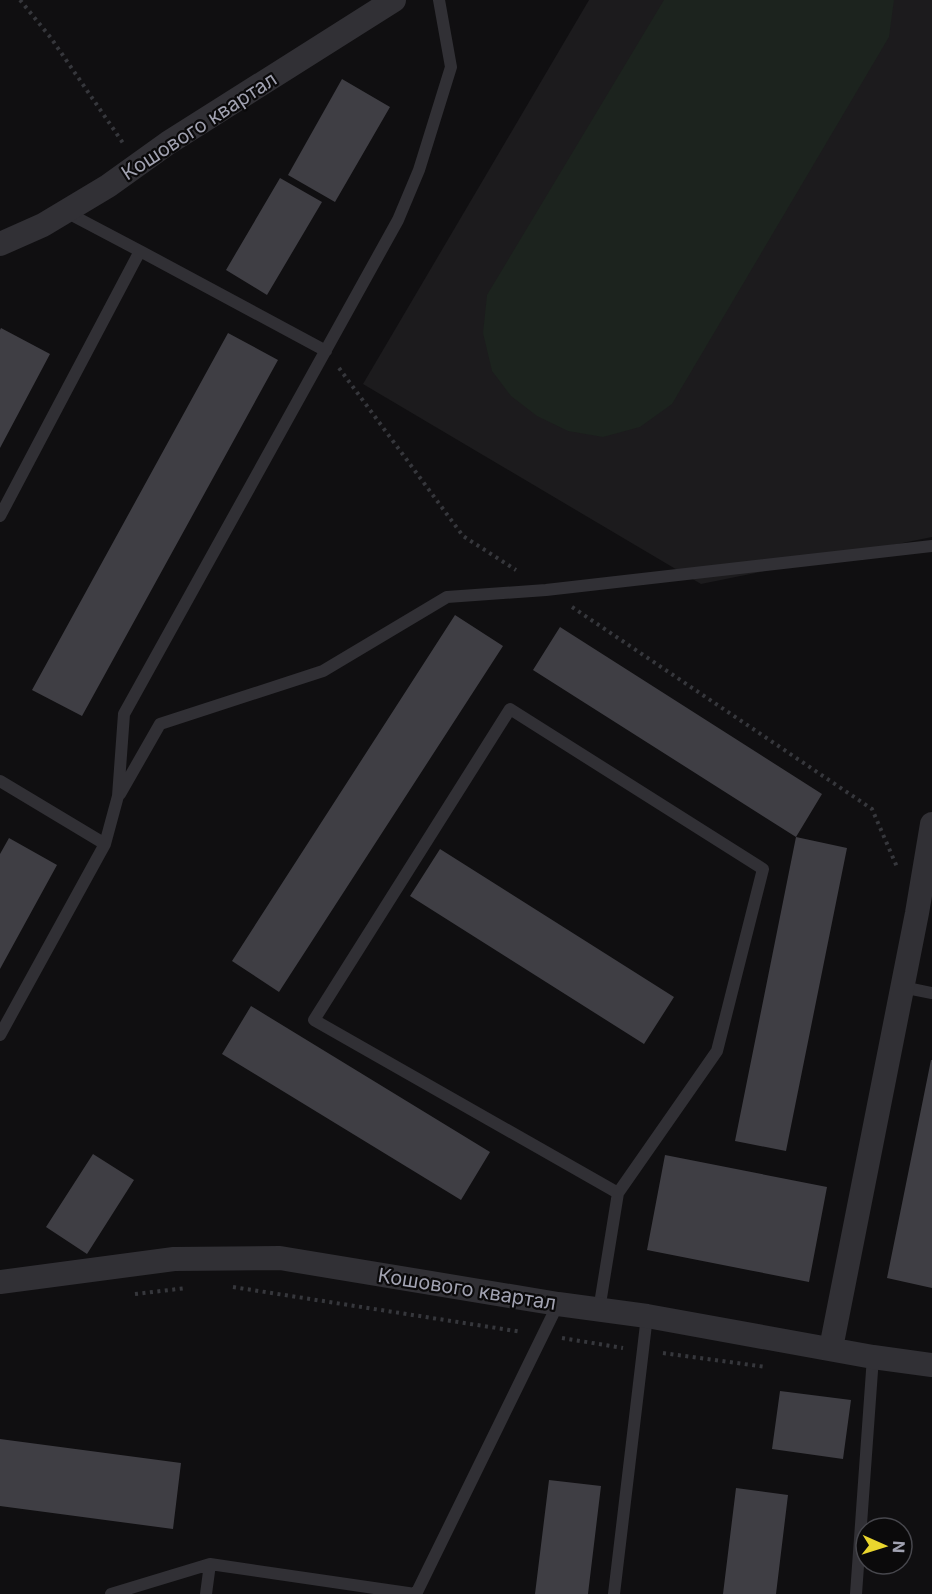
<svg xmlns="http://www.w3.org/2000/svg" width="932" height="1594" font-family="Inter,sans-serif">
<rect width="100%" height="100%" fill="#100f11"/>
<path fill="#1c1b1d" d="M589,0H932V537L701,584L363,384Z"/>
<path fill="#1c231e" d="M664,0H894L889,37L672,404L640,427L603,437L568,431L537,416L511,396L492,371L483,333L487,295Z"/>
<path fill="#3f3e44" d="M342,79L390,107L335,202L288,175Z
M280,178L322,202L267,295L226,270Z
M1,328L50,354L0,448V330Z
M228,333L278,360L82,716L32,690Z
M455,615L503,646L279,992L232,961Z
M560,627L822,794L796,837L847,848L786,1151L735,1141L796,837L533,670Z
M9,838L57,865L0,969V854Z
M440,849L674,997L644,1044L410,896Z
M251,1006L490,1152L461,1200L222,1054Z
M931,1060H932V1288L887,1278Z
M93,1154L134,1180L87,1254L46,1227Z
M665,1155L827,1187L809,1282L647,1250Z
M780,1391L851,1400L843,1459L772,1449Z
M0,1439L181,1463L173,1529L0,1506Z
M549,1480L601,1486L588,1594H535Z
M736,1488L788,1495L776,1594H723Z"/>
<g fill="none" stroke-linecap="round" stroke-linejoin="round">
<path stroke="#36373c" stroke-width="4" stroke-dasharray="3 4.5" stroke-linecap="butt" d="M20,0L51,38L123,143
M339,368L463,536L516,570
M572,607L872,809L897,867
M233,1287L522,1332
M135,1294L187,1288
M562,1338L623,1348
M663,1353L766,1367"/>
<path stroke="#313035" stroke-width="12" d="M140,251L326,351
M0,516L140,251L66,212
M0,781L105,844
M120,794L160,724L323,671L447,597L546,590L932,546
M902,987L932,993
M0,1035L105,844L118,796L124,714L398,220L419,170L451,67L439,0
M599,1310L618,1193L717,1051L763,869L510,709L314,1020L618,1193
M111,1594L210,1564L415,1594
M206,1594L210,1564
M416,1594L558,1304
M614,1594L647,1316
M856,1594L873,1357"/>
<path stroke="#313035" stroke-width="24" d="M0,244L43,225L108,186L168,143L394,0
M0,1282L174,1259L280,1258L558,1304L647,1316L873,1357L932,1365
M831,1348L917,913L932,824"/>
</g>
<g text-anchor="middle" dominant-baseline="central" stroke-width="4.5" stroke-linejoin="round" paint-order="stroke">
<g font-size="20" fill="#a1a2b1" stroke="#0b0a0b">
<text transform="translate(199 126) rotate(-33)">Кошового квартал</text>
<text transform="translate(467 1289) rotate(9)">Кошового квартал</text>
</g>
</g>
<g transform="translate(884 1546) rotate(93)"><circle r="28" fill="#0b0a0b" stroke="#47474d" stroke-width="1.5"/>
<path d="M0-4.5L10 22L0 15L-10 22Z" fill="#ead62e"/>
<text y="-9" font-size="16" font-weight="bold" text-anchor="middle" fill="#a1a2b1">N</text>
</g>
</svg>
